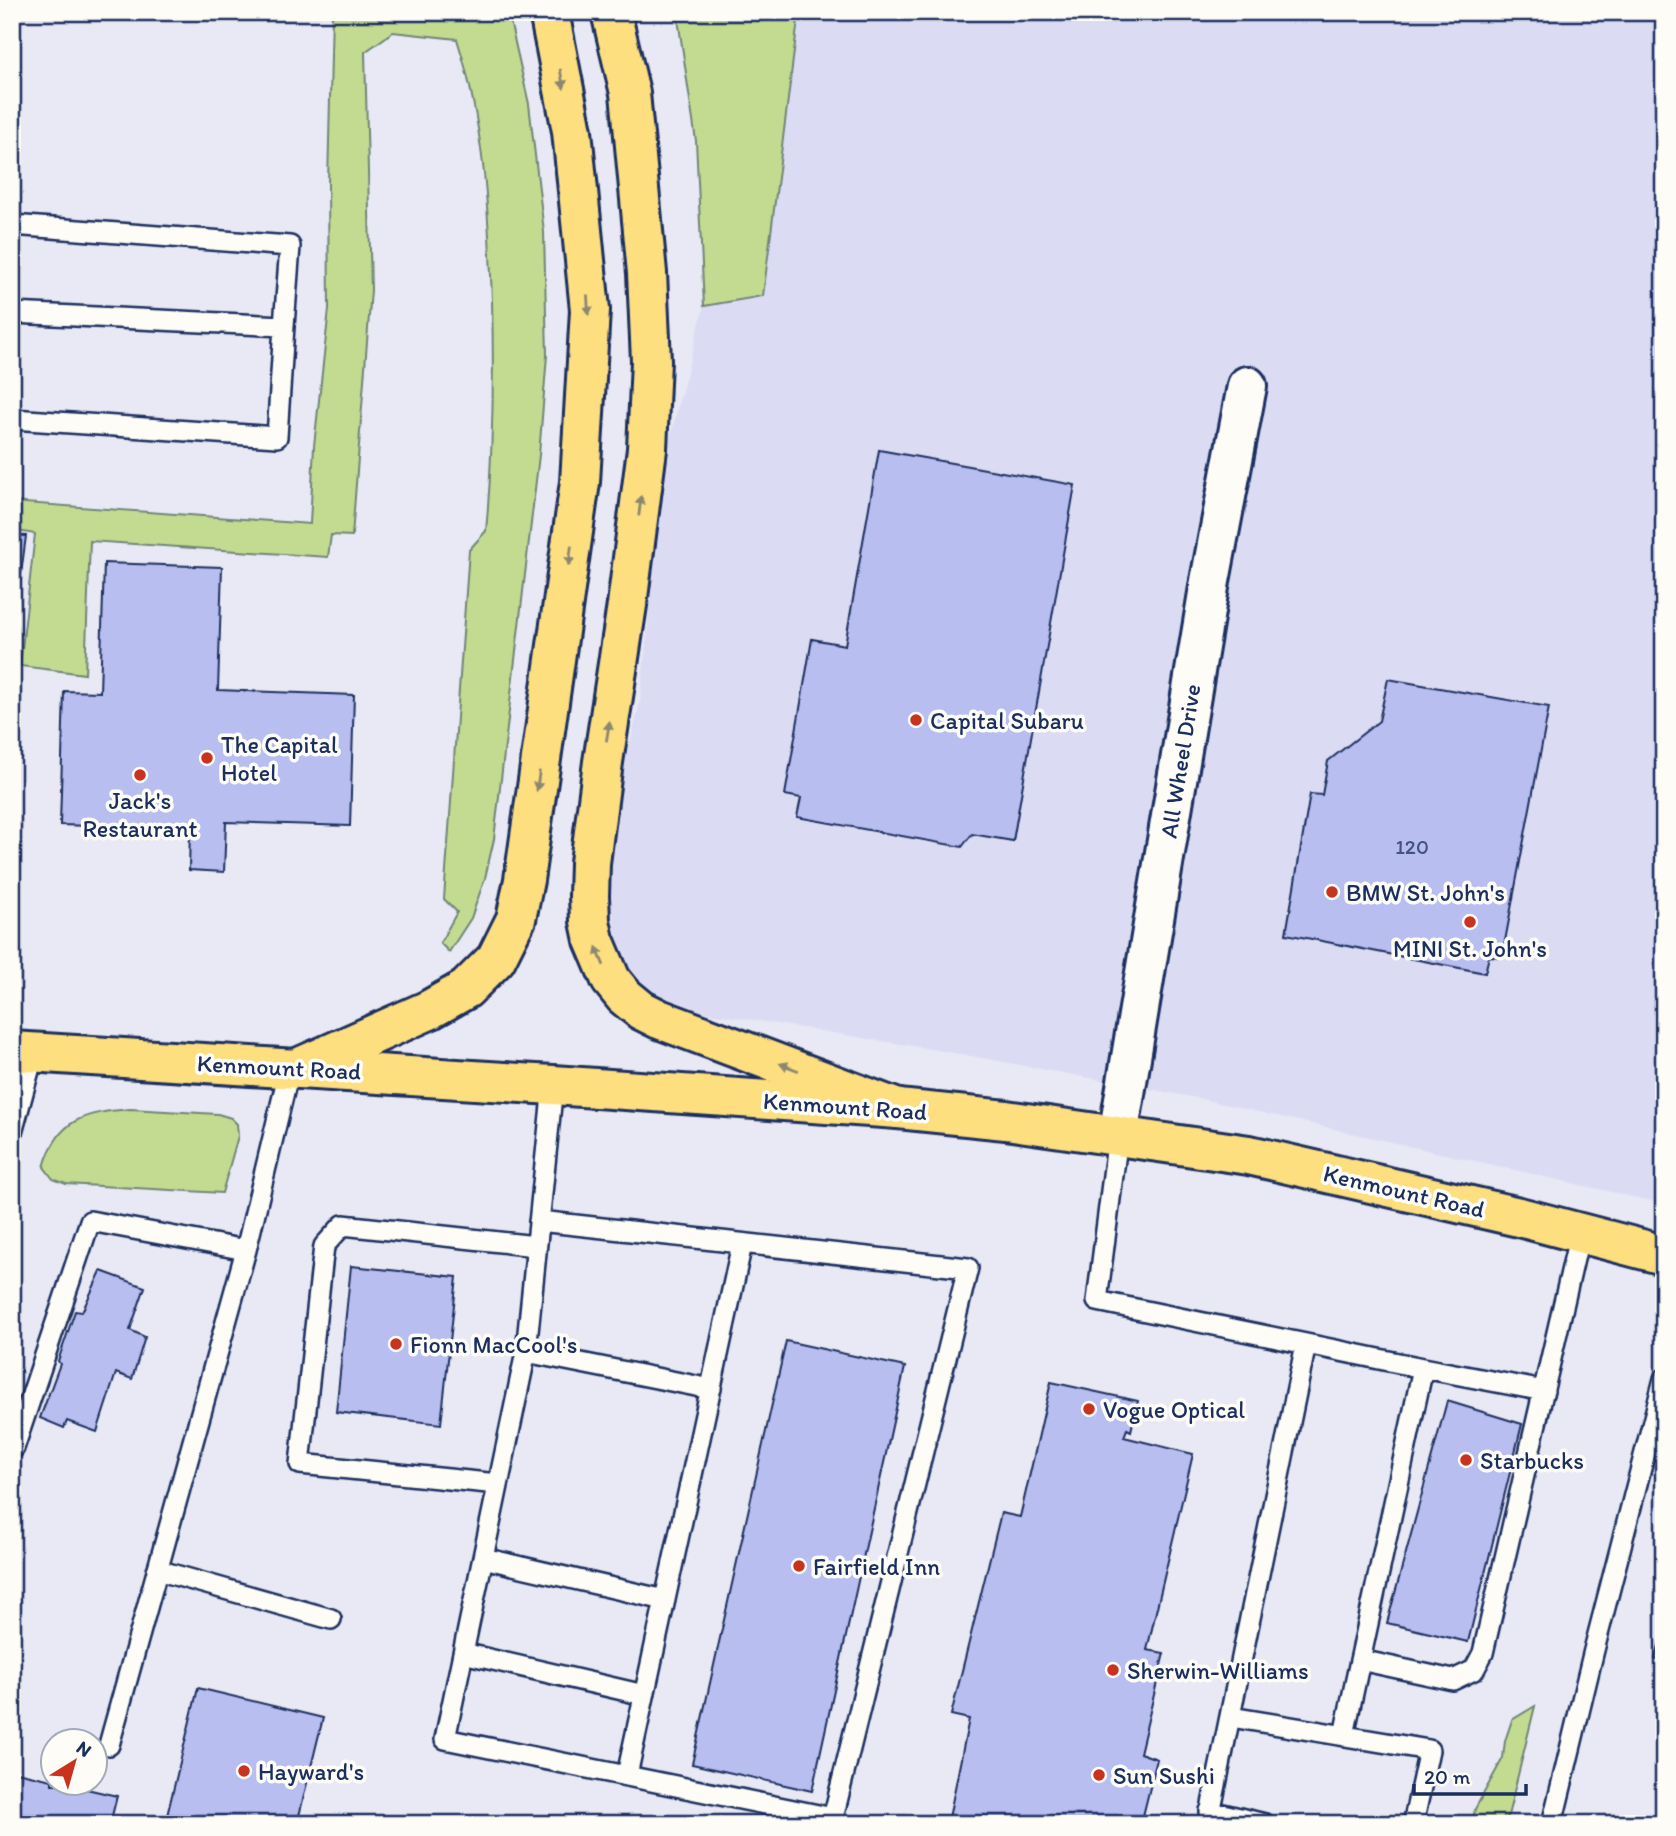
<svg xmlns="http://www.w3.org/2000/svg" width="1676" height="1836" font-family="Itim,sans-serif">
<rect width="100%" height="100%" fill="#e9e9f5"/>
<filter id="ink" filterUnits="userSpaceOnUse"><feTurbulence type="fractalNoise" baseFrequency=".0143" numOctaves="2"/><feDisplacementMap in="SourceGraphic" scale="14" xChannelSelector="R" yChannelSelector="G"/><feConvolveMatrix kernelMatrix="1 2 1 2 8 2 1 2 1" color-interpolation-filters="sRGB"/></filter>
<g filter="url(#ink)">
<path fill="#dbdcf4" d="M799,12H1664V1204L1192,1097L949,1052L703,1012L645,989L620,957L611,907L613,814L640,701L665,456L704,306L763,296Z"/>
<path fill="#c3db91" stroke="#6f8578" stroke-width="2" d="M332,12H508L529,104L544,232L547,355L539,455L494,839L485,878L471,918L449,952L440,943L457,912L444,899L469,550L486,531C493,455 494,378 492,302C489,214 484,123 457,39L393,32L365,52L371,290L352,536L331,535L328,557L90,541L85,674L20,666L35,534L12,530V502L310,524L314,446L329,309L328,184Z
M677,12H799L763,296L704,306L696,141Z
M130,1109L218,1114L231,1118L237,1124L238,1136L222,1193L66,1184L53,1179L44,1167C58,1118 85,1113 130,1109Z
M1535,1706L1506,1824H1472L1475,1809L1503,1758L1505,1741L1512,1720Z"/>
<path fill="#b9bef0" stroke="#1b2f5e" stroke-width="2" d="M879,450L1075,485L1013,841L972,834L962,847L797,817L801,798L785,795L812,639L845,645Z
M12,535L26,536L12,642Z
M104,563L222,567L218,690L354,695L350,826L226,822L224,872L189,870L190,829L60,825L64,691L100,692Z
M1388,679L1549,707L1502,957L1489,956L1485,973L1286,934L1310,794L1322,795L1328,761L1379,721Z
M351,1266L457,1277L441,1424L336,1412Z
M101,1271L145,1287L130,1330L145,1337L132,1379L116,1373L97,1432L67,1421L64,1428L40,1418L60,1364L58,1361L75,1311L82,1312Z
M786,1341L905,1367L812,1791L692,1764Z
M1051,1382L1138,1401L1131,1431L1127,1429L1124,1437L1193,1454L1147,1650L1164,1653L1140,1753L1157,1759L1141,1824H973L949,1818L969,1719L951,1715L1001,1513L1020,1517Z
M1447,1401L1522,1424L1468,1642L1387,1623Z
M1664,1628V1662L1655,1659Z
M198,1688L323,1718L297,1824H165Z
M12,1771L52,1780V1784H65L117,1796L110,1824H12Z"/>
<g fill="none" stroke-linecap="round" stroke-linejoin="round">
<defs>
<path id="service" d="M12,225L290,246L284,326
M12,313L284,326L277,437L12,419
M12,1133L34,1052
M1118,1136L1097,1301L1423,1368L1544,1391
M539,1221L968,1268L833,1818L445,1739L526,1352L553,1085
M526,1352L711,1389
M14,1448L90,1221L246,1250
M498,1484L300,1464L324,1246L343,1225L536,1246
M483,1558L665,1600
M157,1570L331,1619
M463,1653L644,1695
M1360,1660L1453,1680L1474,1670L1483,1653L1580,1233
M1231,1717L1429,1750L1413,1824
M1344,1735L1423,1368
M109,1745L246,1250L290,1067
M627,1775L742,1244
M1210,1811L1265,1824
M1208,1824L1306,1344
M1552,1824L1594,1650L1664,1379"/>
<path id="minor" d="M1118,1136L1210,581L1247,386"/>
<path id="primary" d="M12,1051L553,1085L898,1109L1006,1120L1249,1155L1519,1217L1664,1255"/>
<path id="motorway" d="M611,12L630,93L647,273L651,361L647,449L627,605L603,762L590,863L589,896L590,921L594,940L611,980L624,996L641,1010L659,1019L898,1109
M300,1067L429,1010L466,989L496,959L516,919L524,880L580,482L590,310L572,131L549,12"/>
</defs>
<use href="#service" stroke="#1b2f5e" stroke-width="24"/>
<use href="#minor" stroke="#1b2f5e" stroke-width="44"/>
<use href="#primary" stroke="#1b2f5e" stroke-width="44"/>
<use href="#motorway" stroke="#1b2f5e" stroke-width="44"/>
<use href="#service" stroke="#fdfcf7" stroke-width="19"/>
<use href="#minor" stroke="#fdfcf7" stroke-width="38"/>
<use href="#primary" stroke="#fddf80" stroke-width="38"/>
<use href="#motorway" stroke="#fddf80" stroke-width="38"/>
</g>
<defs><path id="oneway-solid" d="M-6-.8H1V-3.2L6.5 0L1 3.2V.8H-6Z" transform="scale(1.75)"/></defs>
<g fill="#8c876f">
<use href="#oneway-solid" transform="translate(562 79) rotate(79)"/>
<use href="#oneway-solid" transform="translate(588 305) rotate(87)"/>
<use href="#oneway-solid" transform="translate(640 506) rotate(-83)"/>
<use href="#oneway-solid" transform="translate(570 556) rotate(98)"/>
<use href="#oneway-solid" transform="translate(608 731) rotate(-81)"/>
<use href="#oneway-solid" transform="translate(538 781) rotate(98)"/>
<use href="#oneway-solid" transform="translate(600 956) rotate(-112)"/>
<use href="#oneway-solid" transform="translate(789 1067) rotate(-159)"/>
</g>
</g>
<g fill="#c8321e" stroke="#fdfcf7" stroke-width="2.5">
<circle cx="916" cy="720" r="7"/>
<circle cx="207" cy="758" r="7"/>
<circle cx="140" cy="775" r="7"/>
<circle cx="1332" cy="892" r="7"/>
<circle cx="1470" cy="922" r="7"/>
<circle cx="396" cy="1344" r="7"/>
<circle cx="1089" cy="1409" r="7"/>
<circle cx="1466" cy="1460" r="7"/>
<circle cx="799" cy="1566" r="7"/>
<circle cx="1113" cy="1670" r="7"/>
<circle cx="244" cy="1771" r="7"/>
<circle cx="1099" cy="1775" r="7"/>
</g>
<g text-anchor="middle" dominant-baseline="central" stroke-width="7" stroke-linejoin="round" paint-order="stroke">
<g font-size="21" fill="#425382">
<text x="1412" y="846">120</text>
</g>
<g font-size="24" fill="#1b2f5e" stroke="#fdfcf7" text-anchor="start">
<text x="930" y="720">Capital Subaru</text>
<text x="221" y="744">The Capital<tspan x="221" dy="28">Hotel</tspan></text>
<text x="140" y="800" text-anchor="middle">Jack's<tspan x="140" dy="28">Restaurant</tspan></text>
<text x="1346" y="892">BMW St. John's</text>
<text x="1470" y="948" text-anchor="middle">MINI St. John's</text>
<text x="410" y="1344">Fionn MacCool's</text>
<text x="1103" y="1409">Vogue Optical</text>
<text x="1480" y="1460">Starbucks</text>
<text x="813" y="1566">Fairfield Inn</text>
<text x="1127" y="1670">Sherwin-Williams</text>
<text x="258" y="1771">Hayward's</text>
<text x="1113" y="1775">Sun Sushi</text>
</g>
<g font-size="24" fill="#1b2f5e" stroke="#fdfcf7">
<text transform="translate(1180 761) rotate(-81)">All Wheel Drive</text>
<text transform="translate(279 1067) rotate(3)">Kenmount Road</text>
<text transform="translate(845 1106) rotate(4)">Kenmount Road</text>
<text transform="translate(1404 1191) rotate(13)">Kenmount Road</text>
</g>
</g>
<rect width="1676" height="1836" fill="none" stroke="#fdfcf7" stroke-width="42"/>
<rect x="21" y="21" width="1634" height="1794" fill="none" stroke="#1b2f5e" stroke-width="2.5" filter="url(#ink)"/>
<g transform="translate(74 1762) rotate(37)"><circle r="33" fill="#fdfcf7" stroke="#a3aaba" stroke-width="2"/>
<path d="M0-5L12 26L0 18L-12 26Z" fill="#c8321e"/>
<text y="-10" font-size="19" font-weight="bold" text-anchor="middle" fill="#1b2f5e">N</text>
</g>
<path d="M1414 1784v10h112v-10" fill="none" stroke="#1b2f5e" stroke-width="3.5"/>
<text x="1424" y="1784" font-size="21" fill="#1b2f5e" stroke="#fdfcf7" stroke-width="5" paint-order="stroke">20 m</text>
</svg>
